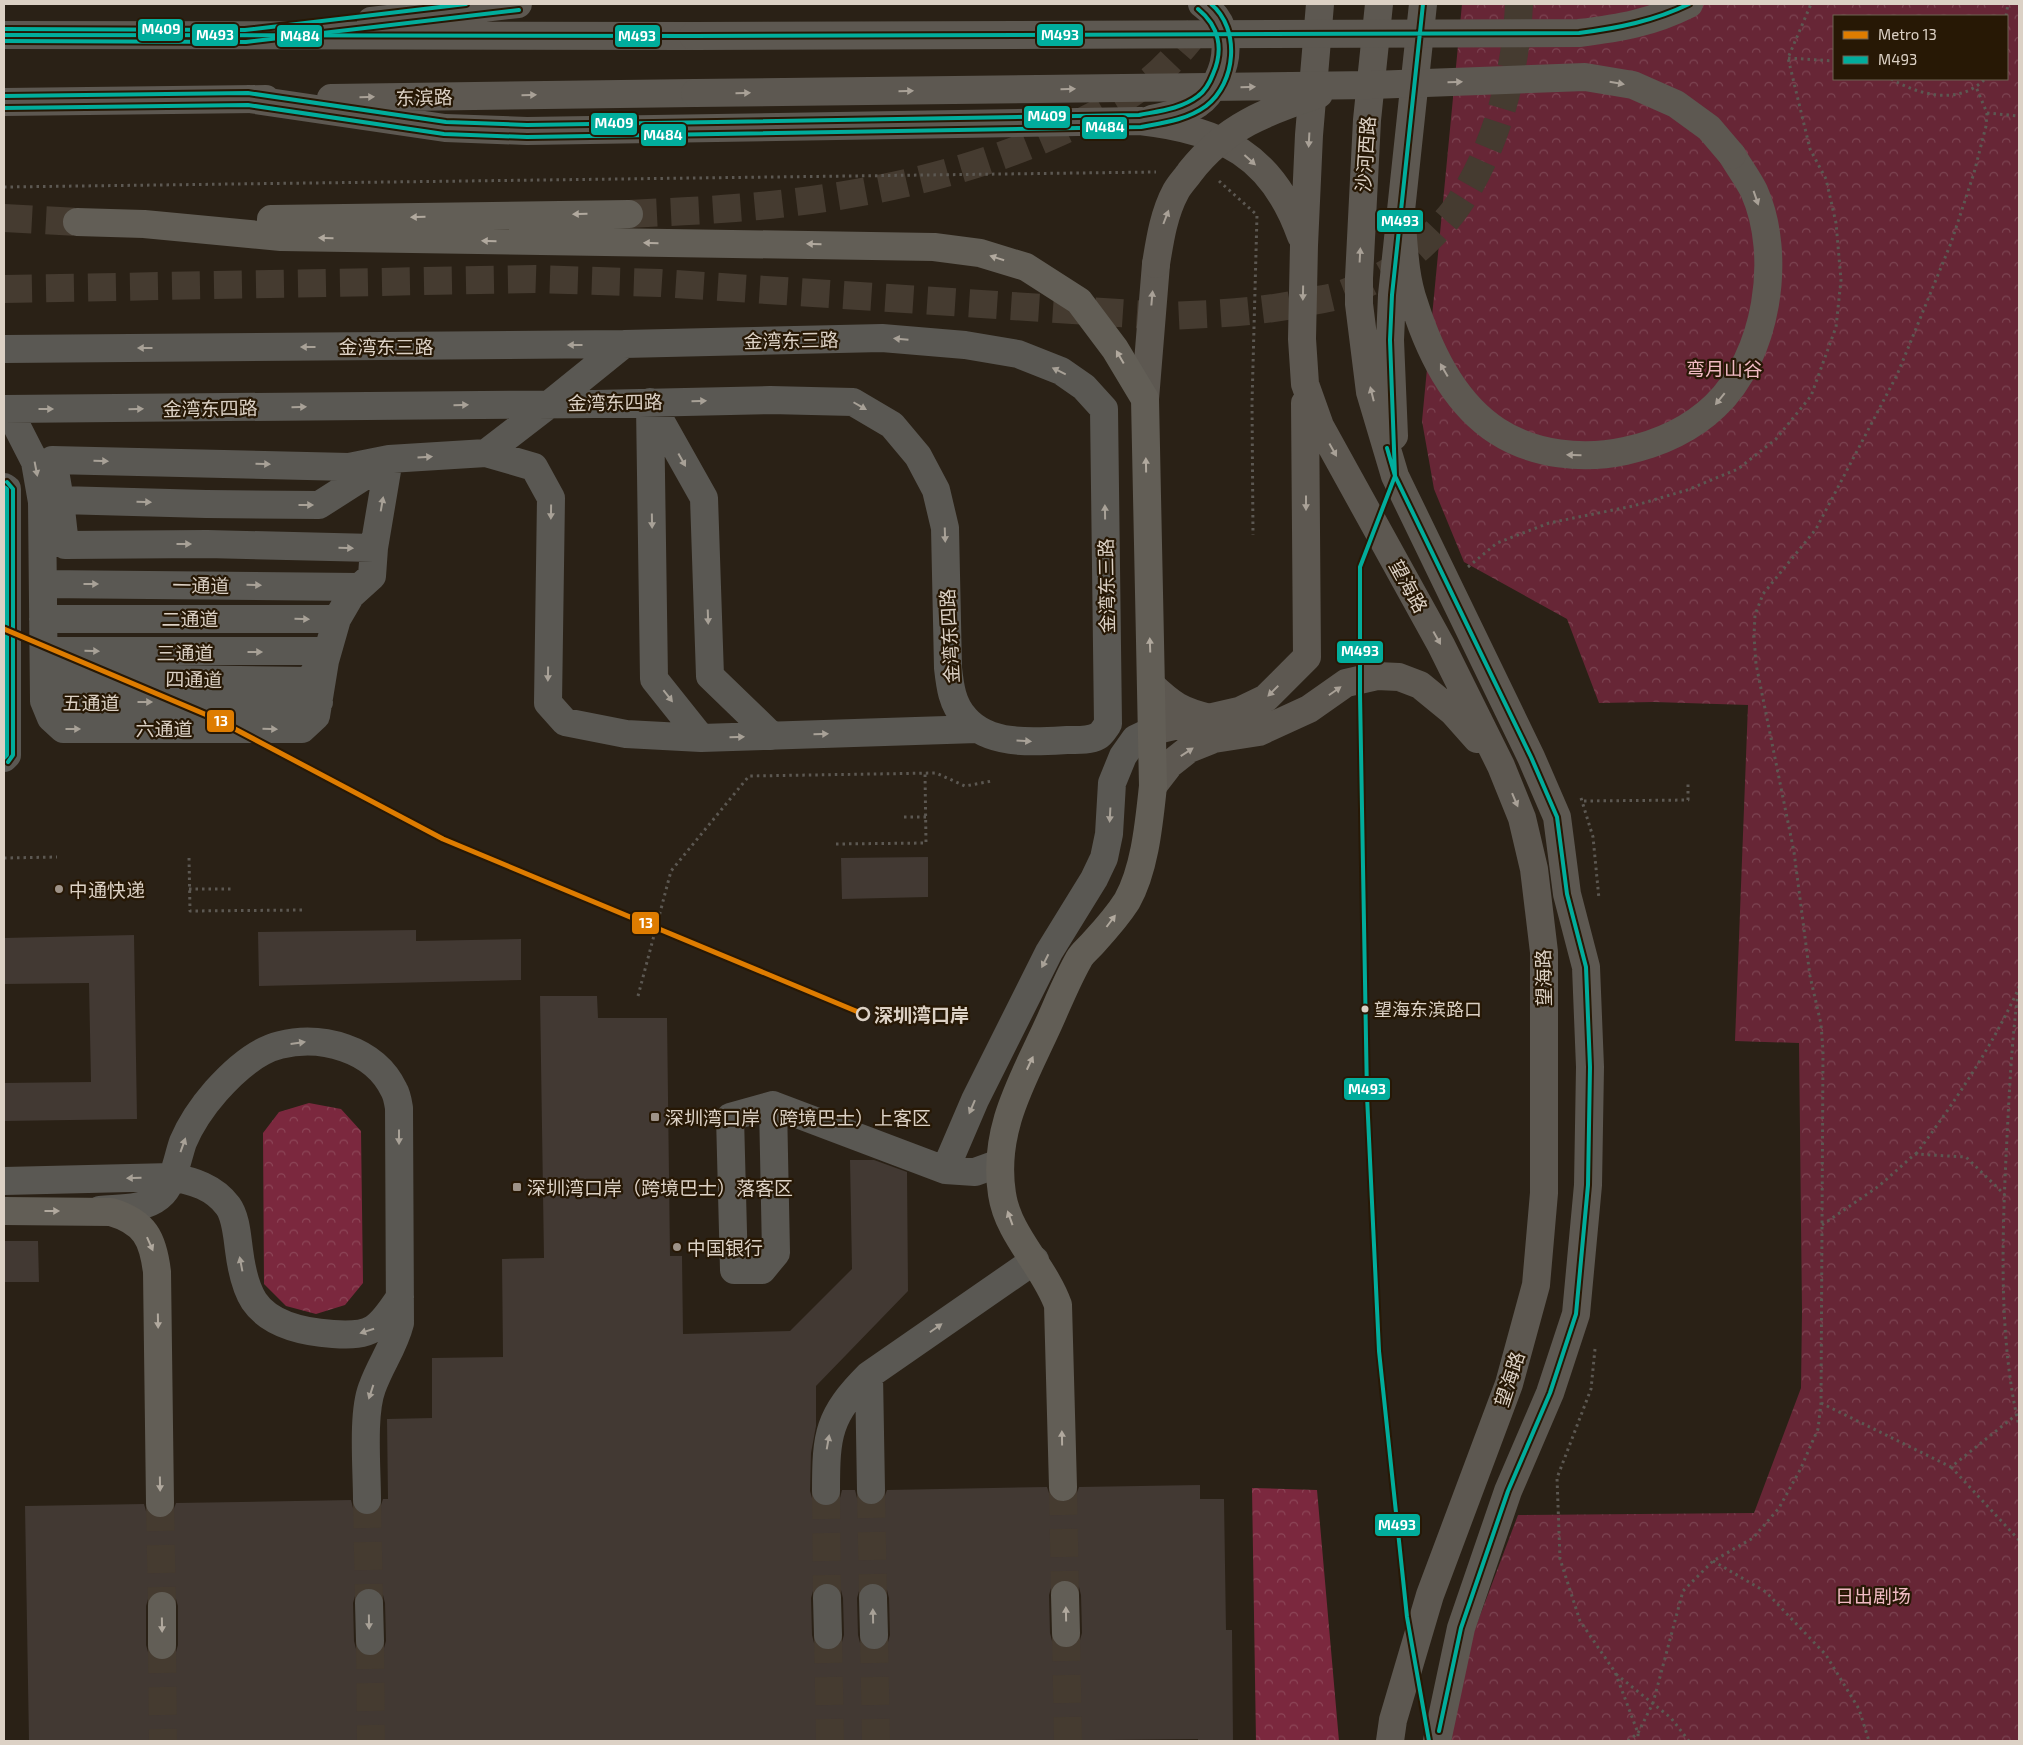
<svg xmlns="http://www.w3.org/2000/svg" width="2023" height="1745" font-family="'Exo 2','Noto Sans SC',sans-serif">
<defs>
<pattern id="forest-crowns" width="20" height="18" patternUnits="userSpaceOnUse" patternTransform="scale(1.25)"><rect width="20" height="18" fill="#7b283e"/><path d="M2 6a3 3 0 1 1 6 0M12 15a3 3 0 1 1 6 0" fill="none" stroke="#8d4658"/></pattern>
<pattern id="park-crowns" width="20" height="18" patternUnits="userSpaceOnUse" patternTransform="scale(1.25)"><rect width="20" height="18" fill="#672636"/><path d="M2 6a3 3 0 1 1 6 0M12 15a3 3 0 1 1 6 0" fill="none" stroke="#7c4452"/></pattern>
</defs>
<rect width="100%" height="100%" fill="#2a2116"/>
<path fill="url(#forest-crowns)" d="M309,1103L341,1109L361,1131L363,1283L345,1305L316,1314L286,1306L264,1284L263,1133L279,1112Z
M1252,1488L1317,1490L1339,1741H1256Z"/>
<path fill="url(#park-crowns)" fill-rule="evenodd" d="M1462,4H2019V1741H1449L1456,1679L1518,1515L1754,1513L1801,1388L1802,1311L1799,1043L1735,1041L1748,705L1654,702L1599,703L1567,619L1464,562L1434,489L1422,421ZM1834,16H2007V79H1834Z"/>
<path fill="#423933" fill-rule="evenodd" d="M928,857V897L842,899L841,858Z
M416,930V941L521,939V980L259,986L258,932Z
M134,935L137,1119L4,1121V1083L91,1082L89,983L4,984V938Z
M540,996H597L598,1018H667L670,1256H682L683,1334L790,1331L852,1269L850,1160H874L907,1172L908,1291L816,1386V1426L811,1453L810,1491L812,1498L818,1504L825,1507L834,1504L840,1498L842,1490H855L857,1498L863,1503L872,1506L879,1504L884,1498L887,1490L1047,1487L1050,1496L1055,1500L1063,1503L1072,1500L1076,1495L1079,1487L1200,1485V1499H1224L1226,1630H1232L1233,1741H1198V1739L1020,1741H29L25,1506L144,1504L146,1511L152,1516L161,1519L168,1517L173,1511L176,1503L351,1500L353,1508L359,1513L367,1516L375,1514L380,1508L383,1499H388L387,1419L432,1418V1358L503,1357L502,1259L544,1258ZM1065,1579L1073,1582L1079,1587L1081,1595L1082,1633L1080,1640L1075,1646L1066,1649L1058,1646L1052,1641L1050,1633L1049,1595L1051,1588L1056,1582ZM826,1582L835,1585L841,1590L843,1598L844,1635L842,1642L837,1648L829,1651L820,1648L814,1643L812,1635L811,1598L813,1591L818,1585ZM872,1582L881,1585L887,1590L889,1598L890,1635L888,1642L883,1648L875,1651L866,1648L860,1643L858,1635L857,1598L859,1591L864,1585ZM368,1587L377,1590L383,1595L385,1603L386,1641L384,1648L379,1654L371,1657L362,1654L356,1649L354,1641L353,1603L355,1596L360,1590ZM162,1590L170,1593L176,1599L178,1606V1645L176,1652L170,1658L162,1661L154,1658L148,1652L146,1645V1606L148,1599L154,1593Z
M4,1241H38L39,1282H4Z"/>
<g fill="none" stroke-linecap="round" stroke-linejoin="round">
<path stroke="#453b30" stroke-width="28" stroke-dasharray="28 14" stroke-linecap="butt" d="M871,1490L873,1598
M826,1491L827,1598
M367,1500L369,1603
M828,1635L830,1741
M874,1635L876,1741
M370,1641L371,1741"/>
<path stroke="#453b30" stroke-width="28" stroke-dasharray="28 14" stroke-linecap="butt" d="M629,214C664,212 700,211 735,208C842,200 953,179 1051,136C1083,122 1113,107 1141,87C1167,69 1187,43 1206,19
M4,218L77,222
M4,289L535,279L660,283L1165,316C1215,314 1264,312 1312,301C1322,299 1333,298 1342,294C1356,289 1382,277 1393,269C1414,255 1447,223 1460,202C1497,145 1516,72 1519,4
M1063,1487L1065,1595
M160,1503L162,1606
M1066,1633L1068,1741
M162,1645L163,1741"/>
<path stroke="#5c5852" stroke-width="3" stroke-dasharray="2.5 4" stroke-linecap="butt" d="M2006,16L2008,4
M1788,58L1834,61
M1891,79C1920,95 1958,106 1985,79
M1987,113L2019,116
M1219,181L1257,215L1252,403L1253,535
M4,187L1156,172
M1468,567L1497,543L1549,523L1633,506L1687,490L1738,469L1776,439L1811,396L1836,327L1841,280L1836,223L1826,179L1810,149L1788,58L1811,4
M1581,798L1593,837L1599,899
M1584,801L1688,800V783
M904,817H926
M836,844L926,843L925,773
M4,858L57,857
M189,858L190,911L304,910
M189,889H232
M2019,986C2011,1043 2009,1100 2006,1157C2002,1243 1999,1342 2019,1426
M638,996L671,871L749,776L936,773L965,786L992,781
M1916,1154C1954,1103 1990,1050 2017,992
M1822,1225L1879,1186L1915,1154L1966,1157L2004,1194
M1595,1349L1591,1389L1557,1478L1560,1559L1580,1621L1615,1672L1638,1733V1741
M1821,1403L1951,1467L2016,1415
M1951,1467L2019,1540
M1713,1561L1766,1592L1826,1655L1859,1709L1869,1741
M1616,1674L1671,1718L1689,1741
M1628,1741L1638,1733L1653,1703L1683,1591L1713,1561L1753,1538L1779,1508L1800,1470L1818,1429L1821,1403L1823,1051L1821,1024L1810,976L1794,852L1756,664L1754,636L1755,615L1763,594L1816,529L1897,375L1951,243L1974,173L1986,126L1987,113L1976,87"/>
<path stroke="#5a5853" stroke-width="28" d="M4,349L624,344L882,338L965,345L1018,354L1061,371L1084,387L1104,409L1108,724C1105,728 1102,734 1098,736C1089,741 1077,740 1067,740C1034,742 989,746 965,718C952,704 950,686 948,668L945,528L936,490L918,456L892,425L853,402L770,400L595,404L4,409
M650,402L704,498L710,676L772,736
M650,406L654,679L701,738
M8,409L35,462L42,502L44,701L51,718L63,729H302L316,716L325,661L337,619L351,595L372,576L374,548L389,459
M486,453L551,403L624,344
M52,460L349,467L389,459L486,453L534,467L551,498L548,703L565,722L626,734L701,738L977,729
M55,471L60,500L65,545L207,544L374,548
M4,487L7,489V755L4,758
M60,500L206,504L319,505L380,466
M43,584L359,587
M43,619H337
M44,651H327
M44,677L309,681L325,655
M44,701L319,702
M773,1105L776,1253L762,1270H734L730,1117L773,1105L945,1170L975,1172L1000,1163
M945,1170L975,1100L1049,952L1094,879L1104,858L1109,834L1112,783L1123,756L1135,739L1152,731
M4,1181L172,1177C193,1181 214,1187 228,1206C236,1217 237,1236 239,1250C241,1266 245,1287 254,1301C270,1325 305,1332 333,1334C372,1337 379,1329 400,1297
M100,1210C119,1208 143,1210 159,1197C174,1185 177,1159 183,1142C191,1123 202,1107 216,1091C232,1073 255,1051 280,1045C321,1035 374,1048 394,1090C397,1095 398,1102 399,1108L400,1323C394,1347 380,1365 372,1388C362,1414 367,1469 367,1500
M869,1375L871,1490
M826,1491C826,1434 828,1416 869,1375L1035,1260
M827,1598L828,1635
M873,1598L874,1635
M369,1603L370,1641"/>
<path stroke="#5d5851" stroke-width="28" d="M1320,4L1309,135L1304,245L1302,339L1305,384L1320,426L1441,645L1501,766L1522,818L1534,869L1544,952V1193L1536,1285L1509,1384L1430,1595L1393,1720L1390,1741
M1379,4L1367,120L1359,278V304L1370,392L1395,476L1531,757L1557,817L1567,894L1586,967L1590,1067L1588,1185L1576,1314L1550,1393L1508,1491L1461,1628L1437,1741
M371,21L518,4
M4,35L693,36
M331,98L695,93
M248,99L445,128L527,131L1140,121C1222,130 1273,156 1301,236
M4,102L266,99
M1152,119C1169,115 1184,113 1199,103C1207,98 1213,88 1218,79C1231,52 1228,22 1202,4
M1401,214C1404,243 1404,275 1414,303C1429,351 1454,403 1497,431C1534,455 1583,460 1625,451C1657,444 1690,430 1715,406C1767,357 1783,256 1754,191C1748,179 1739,167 1732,155
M1145,399L1156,264
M1394,436L1390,340L1392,295L1423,4
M1151,685C1172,705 1181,711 1210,718
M1152,731L1239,711L1266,698L1307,657L1305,403
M1153,786L1170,764L1189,749L1214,739L1259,732L1309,709L1346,683L1377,676L1399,677L1420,685L1453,712L1477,739"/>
<path stroke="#625e56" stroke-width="28" d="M271,219L629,214
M77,222L144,224L281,237L934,247L980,253L1026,267L1079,301L1115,349L1145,399L1153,786C1149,823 1145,869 1127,901C1118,915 1105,930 1094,942C1089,948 1082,953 1079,959C1067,980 1058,1003 1048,1025C1023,1080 992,1130 1002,1194C1008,1235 1044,1266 1058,1305L1063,1487
M4,1211L111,1212C145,1222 153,1239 157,1272L160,1503
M1065,1595L1066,1633
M162,1606V1645"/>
<path stroke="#5d5851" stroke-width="28" d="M693,36L1579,33C1620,28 1651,23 1689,4
M695,93L1372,85L1585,77L1633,85L1676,104L1709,128L1732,155
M1156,264C1160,239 1164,213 1176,191C1180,184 1186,178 1190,172C1226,126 1265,112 1319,94"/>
<defs>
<path id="bus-1" d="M1423,4L1392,295L1390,340L1395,476L1360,567V694L1367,1096L1379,1351L1407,1617L1429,1741
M4,35L693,36L1579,33C1618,28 1654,21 1689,4
M1387,448L1395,476L1531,757L1557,817L1567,894L1586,967L1590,1067L1588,1185L1576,1314L1550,1393L1508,1491L1461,1628L1439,1731"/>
<path id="bus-2" d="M4,41L246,42L519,10
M4,108L248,105L444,134L527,137L1141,127C1163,123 1187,120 1206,106C1236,83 1241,29 1211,4"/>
<path id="bus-3" d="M4,29L245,30L466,4
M4,96L248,93L446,122L527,125L1139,115C1159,111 1181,109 1198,96C1205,91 1210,82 1213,74C1224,49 1219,26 1198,9
M7,482L13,489V755L8,762"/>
<path id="bus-4" d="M4,487L7,489V755L4,758"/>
</defs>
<use href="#bus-1" stroke="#271805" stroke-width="8"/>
<use href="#bus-2" stroke="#271805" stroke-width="8"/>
<use href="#bus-3" stroke="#271805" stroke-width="8"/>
<use href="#bus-4" stroke="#271805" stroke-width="8"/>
<use href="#bus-1" stroke="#01ad9c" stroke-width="4"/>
<use href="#bus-2" stroke="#01ad9c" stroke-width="4"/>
<use href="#bus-3" stroke="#01ad9c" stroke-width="4"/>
<use href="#bus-4" stroke="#01ad9c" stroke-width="4"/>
<defs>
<path id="metro-1" d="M4,629L214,718L443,839L863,1014"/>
</defs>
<use href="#metro-1" stroke="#271805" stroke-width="9"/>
<use href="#metro-1" stroke="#de7c00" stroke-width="5"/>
</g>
<defs><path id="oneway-solid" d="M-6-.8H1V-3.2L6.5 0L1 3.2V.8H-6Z" transform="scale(1.25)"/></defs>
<g fill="#a9a197">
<use href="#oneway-solid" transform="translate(1455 82) rotate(-2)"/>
<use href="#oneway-solid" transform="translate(1617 83) rotate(10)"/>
<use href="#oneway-solid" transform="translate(1248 87) rotate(-1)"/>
<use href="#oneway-solid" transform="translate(1068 89) rotate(-1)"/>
<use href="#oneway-solid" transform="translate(906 91) rotate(-1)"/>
<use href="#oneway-solid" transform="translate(743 93) rotate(-1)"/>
<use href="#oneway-solid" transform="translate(529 95) rotate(-1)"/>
<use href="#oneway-solid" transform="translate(367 97) rotate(-1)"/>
<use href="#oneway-solid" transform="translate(1309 140) rotate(93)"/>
<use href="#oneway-solid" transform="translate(1250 160) rotate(42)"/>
<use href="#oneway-solid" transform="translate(1756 198) rotate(71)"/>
<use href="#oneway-solid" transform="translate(1166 217) rotate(-69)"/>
<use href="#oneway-solid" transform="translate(1360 255) rotate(-87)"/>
<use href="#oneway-solid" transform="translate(1303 293) rotate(91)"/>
<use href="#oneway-solid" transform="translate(1152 298) rotate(-85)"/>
<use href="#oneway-solid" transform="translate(1444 370) rotate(-120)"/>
<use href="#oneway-solid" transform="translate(1372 394) rotate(-104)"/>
<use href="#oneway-solid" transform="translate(1720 399) rotate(129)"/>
<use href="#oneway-solid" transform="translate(1333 450) rotate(61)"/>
<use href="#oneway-solid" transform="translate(1574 455) rotate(-178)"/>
<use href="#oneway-solid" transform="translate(1306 503) rotate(90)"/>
<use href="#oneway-solid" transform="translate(1437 638) rotate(61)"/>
<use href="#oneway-solid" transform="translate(1273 691) rotate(135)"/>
<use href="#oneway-solid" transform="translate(1335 691) rotate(-35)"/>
<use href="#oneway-solid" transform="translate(1187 752) rotate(-33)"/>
<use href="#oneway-solid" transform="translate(1515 800) rotate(67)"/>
</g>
<g fill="#b1a99e">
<use href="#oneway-solid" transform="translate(580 214) rotate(179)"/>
<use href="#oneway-solid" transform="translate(418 217) rotate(179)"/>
<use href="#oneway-solid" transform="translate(326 238) rotate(-179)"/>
<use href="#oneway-solid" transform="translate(489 241) rotate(-179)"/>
<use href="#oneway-solid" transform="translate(651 243) rotate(-179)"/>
<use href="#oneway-solid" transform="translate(814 244) rotate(-179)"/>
<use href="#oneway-solid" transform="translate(997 258) rotate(-162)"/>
<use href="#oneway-solid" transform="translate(1120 357) rotate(-120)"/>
<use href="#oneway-solid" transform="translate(1146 465) rotate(-91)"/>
<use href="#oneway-solid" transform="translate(1150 645) rotate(-92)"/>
<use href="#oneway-solid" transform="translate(1111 921) rotate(-53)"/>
<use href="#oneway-solid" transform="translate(1030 1063) rotate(-65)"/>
<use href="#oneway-solid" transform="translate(52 1211)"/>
<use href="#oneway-solid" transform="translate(1010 1218) rotate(-110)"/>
<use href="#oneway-solid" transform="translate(150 1244) rotate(66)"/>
<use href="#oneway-solid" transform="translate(158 1321) rotate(89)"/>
<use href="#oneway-solid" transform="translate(1062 1438) rotate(-91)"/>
<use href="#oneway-solid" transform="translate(160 1484) rotate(89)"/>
<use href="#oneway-solid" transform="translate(1066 1614) rotate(-91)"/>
<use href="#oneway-solid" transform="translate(162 1625) rotate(89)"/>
</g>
<g fill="#a8a197">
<use href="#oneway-solid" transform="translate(901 339) rotate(-175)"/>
<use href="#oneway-solid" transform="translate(575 345) rotate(180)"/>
<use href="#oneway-solid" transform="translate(308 347) rotate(180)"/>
<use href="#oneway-solid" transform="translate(145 348) rotate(180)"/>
<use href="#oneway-solid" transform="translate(1059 371) rotate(-154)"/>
<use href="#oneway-solid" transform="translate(699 401) rotate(-1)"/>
<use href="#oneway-solid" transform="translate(461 405) rotate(-1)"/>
<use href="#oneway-solid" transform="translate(860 406) rotate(30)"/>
<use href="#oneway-solid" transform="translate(299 407) rotate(-1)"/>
<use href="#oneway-solid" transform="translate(46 409)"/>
<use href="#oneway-solid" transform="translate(136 409) rotate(-1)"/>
<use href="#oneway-solid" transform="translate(425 457) rotate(-4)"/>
<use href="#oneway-solid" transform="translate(682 460) rotate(61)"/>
<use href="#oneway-solid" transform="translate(101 461) rotate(1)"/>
<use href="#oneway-solid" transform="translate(263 464) rotate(2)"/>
<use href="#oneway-solid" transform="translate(36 469) rotate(79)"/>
<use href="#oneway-solid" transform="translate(144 502) rotate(2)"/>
<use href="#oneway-solid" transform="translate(382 504) rotate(-80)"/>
<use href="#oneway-solid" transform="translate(306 505)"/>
<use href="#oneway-solid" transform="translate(551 512) rotate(91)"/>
<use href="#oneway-solid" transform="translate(1105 512) rotate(-91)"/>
<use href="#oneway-solid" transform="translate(652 521) rotate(89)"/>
<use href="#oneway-solid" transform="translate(945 535) rotate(88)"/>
<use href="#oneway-solid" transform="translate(184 544)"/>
<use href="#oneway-solid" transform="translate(346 548) rotate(1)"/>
<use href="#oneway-solid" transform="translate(91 584)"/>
<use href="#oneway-solid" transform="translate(254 585) rotate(1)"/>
<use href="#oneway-solid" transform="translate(708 617) rotate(88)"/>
<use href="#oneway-solid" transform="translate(302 619) rotate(1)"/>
<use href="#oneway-solid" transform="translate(92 651) rotate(1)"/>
<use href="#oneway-solid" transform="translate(255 652)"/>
<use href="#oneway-solid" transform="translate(548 674) rotate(91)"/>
<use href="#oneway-solid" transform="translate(668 696) rotate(52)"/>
<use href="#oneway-solid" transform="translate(145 702)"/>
<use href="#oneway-solid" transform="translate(73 729)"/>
<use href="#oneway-solid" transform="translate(270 729) rotate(1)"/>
<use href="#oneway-solid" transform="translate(821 734) rotate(-2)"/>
<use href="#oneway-solid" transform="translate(737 737) rotate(-2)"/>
<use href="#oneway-solid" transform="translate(1024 741) rotate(4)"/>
<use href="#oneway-solid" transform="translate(1110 815) rotate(93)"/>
<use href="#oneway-solid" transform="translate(1045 961) rotate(117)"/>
<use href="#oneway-solid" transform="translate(298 1043) rotate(-8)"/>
<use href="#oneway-solid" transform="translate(972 1107) rotate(113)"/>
<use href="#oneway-solid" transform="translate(399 1137) rotate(90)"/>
<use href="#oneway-solid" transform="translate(183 1145) rotate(-70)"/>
<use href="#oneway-solid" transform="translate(134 1178) rotate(179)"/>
<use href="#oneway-solid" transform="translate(241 1264) rotate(-101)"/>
<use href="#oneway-solid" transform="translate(936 1328) rotate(-35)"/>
<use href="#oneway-solid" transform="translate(367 1331) rotate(162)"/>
<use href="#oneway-solid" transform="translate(371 1392) rotate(108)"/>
<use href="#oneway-solid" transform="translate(828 1442) rotate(-80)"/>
<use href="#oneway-solid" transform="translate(873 1616) rotate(-91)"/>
<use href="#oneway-solid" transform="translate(369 1622) rotate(89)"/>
</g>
<g fill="#9e9388" stroke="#271805" stroke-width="2">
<circle cx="59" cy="889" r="5"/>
<rect x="650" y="1112" width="10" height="10" rx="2.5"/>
<rect x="512" y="1182" width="10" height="10" rx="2.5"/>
<circle cx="677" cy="1247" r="5"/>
</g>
<circle fill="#dcd1c5" stroke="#271805" stroke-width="2" cx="1365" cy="1009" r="4.5"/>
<circle fill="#271805" stroke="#dcd1c5" stroke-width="2.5" cx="863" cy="1014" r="6"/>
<g text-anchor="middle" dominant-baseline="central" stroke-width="4.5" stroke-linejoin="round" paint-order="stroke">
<g font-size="18" fill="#dcd1c5" stroke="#271805" text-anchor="start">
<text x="1374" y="1009">望海东滨路口</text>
</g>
<g font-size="19" fill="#dcd1c5" stroke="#271805">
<text transform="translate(424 97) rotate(-1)">东滨路</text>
<text transform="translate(1365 154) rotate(-86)">沙河西路</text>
<text transform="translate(791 340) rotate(-1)">金湾东三路</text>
<text x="386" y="346">金湾东三路</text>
<text transform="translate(615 402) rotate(-1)">金湾东四路</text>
<text transform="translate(210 408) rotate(-1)">金湾东四路</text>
<text transform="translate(201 585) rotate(1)">一通道</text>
<text transform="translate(1106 586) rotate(-91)">金湾东三路</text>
<text transform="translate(1409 586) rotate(61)">望海路</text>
<text x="190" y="618">二通道</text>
<text transform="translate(949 636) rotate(-93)">金湾东四路</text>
<text x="185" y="652">三通道</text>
<text transform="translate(194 679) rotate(1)">四通道</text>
<text x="91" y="702">五通道</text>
<text x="164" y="728">六通道</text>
<text transform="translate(1543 978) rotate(-91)">望海路</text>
<text transform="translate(1509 1379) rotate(-72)">望海路</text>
</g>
<g font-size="19" fill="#f0bac3" stroke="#271805">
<text x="1724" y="368">弯月山谷</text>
<text x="1873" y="1595">日出剧场</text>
</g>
<g font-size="19" fill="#dcd1c5" stroke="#271805" text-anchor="start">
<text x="69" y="889">中通快递</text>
<text x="665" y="1117">深圳湾口岸（跨境巴士）上客区</text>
<text x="527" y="1187">深圳湾口岸（跨境巴士）落客区</text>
<text x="687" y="1247">中国银行</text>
</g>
<g font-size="19" font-weight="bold" fill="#dcd1c5" stroke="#271805" text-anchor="start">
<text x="874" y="1014">深圳湾口岸</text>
</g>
</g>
<g stroke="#271805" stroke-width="2">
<rect x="137" y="18" width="47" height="24" rx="5" fill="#01ad9c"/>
<rect x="1036" y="23" width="48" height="24" rx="5" fill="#01ad9c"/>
<rect x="191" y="23" width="48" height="24" rx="5" fill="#01ad9c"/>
<rect x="276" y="24" width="47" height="24" rx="5" fill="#01ad9c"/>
<rect x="614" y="24" width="47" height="24" rx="5" fill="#01ad9c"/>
<rect x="1023" y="105" width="48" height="24" rx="5" fill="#01ad9c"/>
<rect x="590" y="112" width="48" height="24" rx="5" fill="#01ad9c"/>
<rect x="1081" y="116" width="47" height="24" rx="5" fill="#01ad9c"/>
<rect x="640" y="123" width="47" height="24" rx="5" fill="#01ad9c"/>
<rect x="1376" y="209" width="48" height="24" rx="5" fill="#01ad9c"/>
<rect x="1336" y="640" width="48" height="24" rx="5" fill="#01ad9c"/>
<rect x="206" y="709" width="29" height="24" rx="5" fill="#de7c00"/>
<rect x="631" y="911" width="29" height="24" rx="5" fill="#de7c00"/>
<rect x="1343" y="1077" width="48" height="24" rx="5" fill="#01ad9c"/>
<rect x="1374" y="1513" width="47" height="24" rx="5" fill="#01ad9c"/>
</g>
<g font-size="14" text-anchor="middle" font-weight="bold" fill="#fff">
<text x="161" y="34">M409</text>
<text x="1060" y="40">M493</text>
<text x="215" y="40">M493</text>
<text x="300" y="41">M484</text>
<text x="637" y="41">M493</text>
<text x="1047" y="121">M409</text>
<text x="614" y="128">M409</text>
<text x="1105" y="132">M484</text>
<text x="663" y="140">M484</text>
<text x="1400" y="226">M493</text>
<text x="1360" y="656">M493</text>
<text x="221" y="726">13</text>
<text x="646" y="928">13</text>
<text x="1367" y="1094">M493</text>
<text x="1397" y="1530">M493</text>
</g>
<rect width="2023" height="1745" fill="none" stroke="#dcd1c5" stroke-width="10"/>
<rect x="1833" y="15" width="175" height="65" fill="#271805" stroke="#6f6252"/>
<rect x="1843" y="31" width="25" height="8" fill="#de7c00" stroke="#6f6252"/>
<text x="1878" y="40" font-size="15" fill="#dcd1c5">Metro 13</text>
<rect x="1843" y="56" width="25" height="8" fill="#01ad9c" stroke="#6f6252"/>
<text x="1878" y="65" font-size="15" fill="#dcd1c5">M493</text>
</svg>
